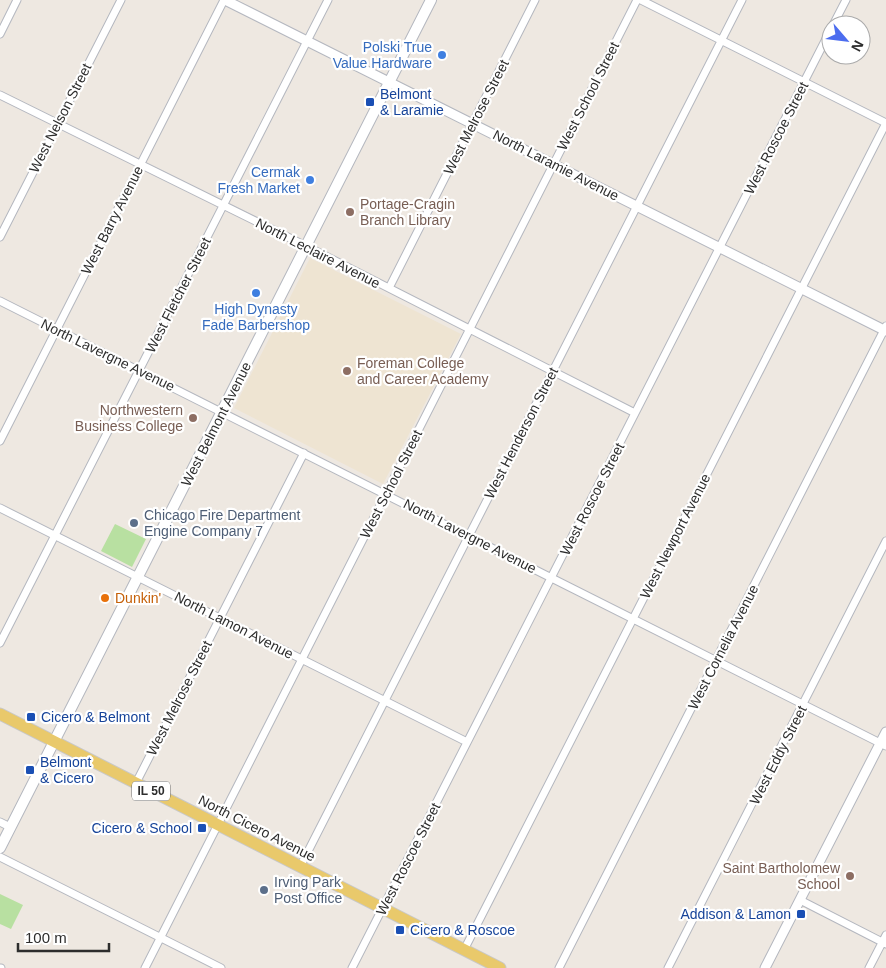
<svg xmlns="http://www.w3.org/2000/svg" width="886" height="968" font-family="Arial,sans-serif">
<rect width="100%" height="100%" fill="#eee8e1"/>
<path fill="#eee4d2" d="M310,258L461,334L383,484L234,408Z"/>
<path fill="#b8e0a1" d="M115,524L146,539L132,567L101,551Z
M0,894L23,905L11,929L0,924Z"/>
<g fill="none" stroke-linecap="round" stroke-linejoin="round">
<defs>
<path id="minor" d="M833,25L846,0
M0,34L17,0
M0,95L306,246L635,413
M0,237L121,0
M389,288L535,0
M0,301L886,746
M0,441L224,0
M0,508L467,742
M0,643L328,0
M136,783L304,453
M0,822L10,827
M0,857L221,968
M300,867L742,0
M800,900L886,944
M464,950L886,123L641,0
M0,968H1
M145,968L637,0
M352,968L831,29
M559,968L886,326
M668,968L886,541
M869,968L886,935"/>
<path id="tertiary" d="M225,0L886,331
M765,968L886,732"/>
<path id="secondary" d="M0,848L431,0"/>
<path id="primary" d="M0,714L500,968"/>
</defs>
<use href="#minor" stroke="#b4b7bf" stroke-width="9"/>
<use href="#tertiary" stroke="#b4b7bf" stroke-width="11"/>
<use href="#secondary" stroke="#b4b7bf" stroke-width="12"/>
<use href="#primary" stroke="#c8c8c8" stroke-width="13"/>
<use href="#minor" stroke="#fff" stroke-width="7"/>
<use href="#tertiary" stroke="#fff" stroke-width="9"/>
<use href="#secondary" stroke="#fff" stroke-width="10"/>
<use href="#primary" stroke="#e9c96b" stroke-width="11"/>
</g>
<g fill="#3f7fe0" stroke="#fff" stroke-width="2">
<circle cx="442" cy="55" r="5"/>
<circle cx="310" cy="180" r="5"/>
<circle cx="256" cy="293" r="5"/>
</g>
<g fill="#1a4fb4" stroke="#fff" stroke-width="2">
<rect x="365" y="97" width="10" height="10" rx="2.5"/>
<rect x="26" y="712" width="10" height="10" rx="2.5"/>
<rect x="25" y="765" width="10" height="10" rx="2.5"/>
<rect x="197" y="823" width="10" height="10" rx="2.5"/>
<rect x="796" y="909" width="10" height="10" rx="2.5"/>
<rect x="395" y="925" width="10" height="10" rx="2.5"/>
</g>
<g fill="#8d6e63" stroke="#fff" stroke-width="2">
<circle cx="350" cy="212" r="5"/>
<circle cx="347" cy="371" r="5"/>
<circle cx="193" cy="418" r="5"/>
<circle cx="850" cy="876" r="5"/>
</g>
<g fill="#5c6f8a" stroke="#fff" stroke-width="2">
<circle cx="134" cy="523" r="5"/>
<circle cx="264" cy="890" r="5"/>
</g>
<circle fill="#e8710a" stroke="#fff" stroke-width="2" cx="105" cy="598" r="5"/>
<g text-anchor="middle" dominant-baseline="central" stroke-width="4.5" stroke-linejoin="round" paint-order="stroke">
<rect fill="#fff" stroke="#6c6c6c" stroke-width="1" x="132" y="781.5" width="38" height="19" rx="4"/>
<g font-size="12" font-weight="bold" fill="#2d2d2d">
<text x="151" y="791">IL 50</text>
</g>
<g font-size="14" fill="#366cbe" stroke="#fff" text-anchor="end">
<text x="432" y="47">Polski True<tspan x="432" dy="16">Value Hardware</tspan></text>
<text x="300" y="172">Cermak<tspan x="300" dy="16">Fresh Market</tspan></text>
<text x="256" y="309" text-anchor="middle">High Dynasty<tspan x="256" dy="16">Fade Barbershop</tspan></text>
</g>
<g font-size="14" fill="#164399" stroke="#fff" text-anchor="start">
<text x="380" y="94">Belmont<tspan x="380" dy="16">&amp; Laramie</tspan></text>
<text x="41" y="717">Cicero &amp; Belmont</text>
<text x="40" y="762">Belmont<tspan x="40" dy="16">&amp; Cicero</tspan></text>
<text x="192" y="828" text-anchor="end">Cicero &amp; School</text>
<text x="791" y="914" text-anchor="end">Addison &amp; Lamon</text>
<text x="410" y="930">Cicero &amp; Roscoe</text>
</g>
<g font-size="14" fill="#2d2d2d" stroke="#fff">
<text transform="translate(588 96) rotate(-63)">West School Street</text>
<text transform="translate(476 117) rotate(-63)">West Melrose Street</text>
<text transform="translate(60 118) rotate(-63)">West Nelson Street</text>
<text transform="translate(776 138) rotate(-63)">West Roscoe Street</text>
<text transform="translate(556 165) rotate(27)">North Laramie Avenue</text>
<text transform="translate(112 220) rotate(-63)">West Barry Avenue</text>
<text transform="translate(318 253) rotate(27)">North Leclaire Avenue</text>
<text transform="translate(178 295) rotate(-63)">West Fletcher Street</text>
<text transform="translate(108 355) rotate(26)">North Lavergne Avenue</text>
<text transform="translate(216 424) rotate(-63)">West Belmont Avenue</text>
<text transform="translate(521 433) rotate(-63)">West Henderson Street</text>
<text transform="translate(391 484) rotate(-63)">West School Street</text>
<text transform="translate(592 499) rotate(-63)">West Roscoe Street</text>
<text transform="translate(470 536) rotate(27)">North Lavergne Avenue</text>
<text transform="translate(675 536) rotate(-63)">West Newport Avenue</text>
<text transform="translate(234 625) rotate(27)">North Lamon Avenue</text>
<text transform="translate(723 647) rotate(-63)">West Cornelia Avenue</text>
<text transform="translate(179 698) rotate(-63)">West Melrose Street</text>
<text transform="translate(778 755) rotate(-63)">West Eddy Street</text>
<text transform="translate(257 828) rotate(27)">North Cicero Avenue</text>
<text transform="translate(408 859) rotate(-63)">West Roscoe Street</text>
</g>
<g font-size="14" fill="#785e54" stroke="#fff" text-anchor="start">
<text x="360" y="204">Portage-Cragin<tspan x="360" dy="16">Branch Library</tspan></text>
<text x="357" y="363">Foreman College<tspan x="357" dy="16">and Career Academy</tspan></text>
<text x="183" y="410" text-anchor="end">Northwestern<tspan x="183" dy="16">Business College</tspan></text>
<text x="840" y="868" text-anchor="end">Saint Bartholomew<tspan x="840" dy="16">School</tspan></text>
</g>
<g font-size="14" fill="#4e5e75" stroke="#fff" text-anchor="start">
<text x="144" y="515">Chicago Fire Department<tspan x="144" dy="16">Engine Company 7</tspan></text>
<text x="274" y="882">Irving Park<tspan x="274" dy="16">Post Office</tspan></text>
</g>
<g font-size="14" fill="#c56008" stroke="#fff" text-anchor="start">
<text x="115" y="598">Dunkin'</text>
</g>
</g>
<g transform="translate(846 40) rotate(118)"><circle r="24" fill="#ffffff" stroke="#ababab"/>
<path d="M0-4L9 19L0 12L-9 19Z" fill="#4c6def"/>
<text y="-8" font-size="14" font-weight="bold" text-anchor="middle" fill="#2d2d2d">N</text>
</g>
<path d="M18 943v8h91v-8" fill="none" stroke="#2d2d2d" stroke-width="2.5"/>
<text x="25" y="943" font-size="15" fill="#2d2d2d" stroke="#ffffff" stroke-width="4" paint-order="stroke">100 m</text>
</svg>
